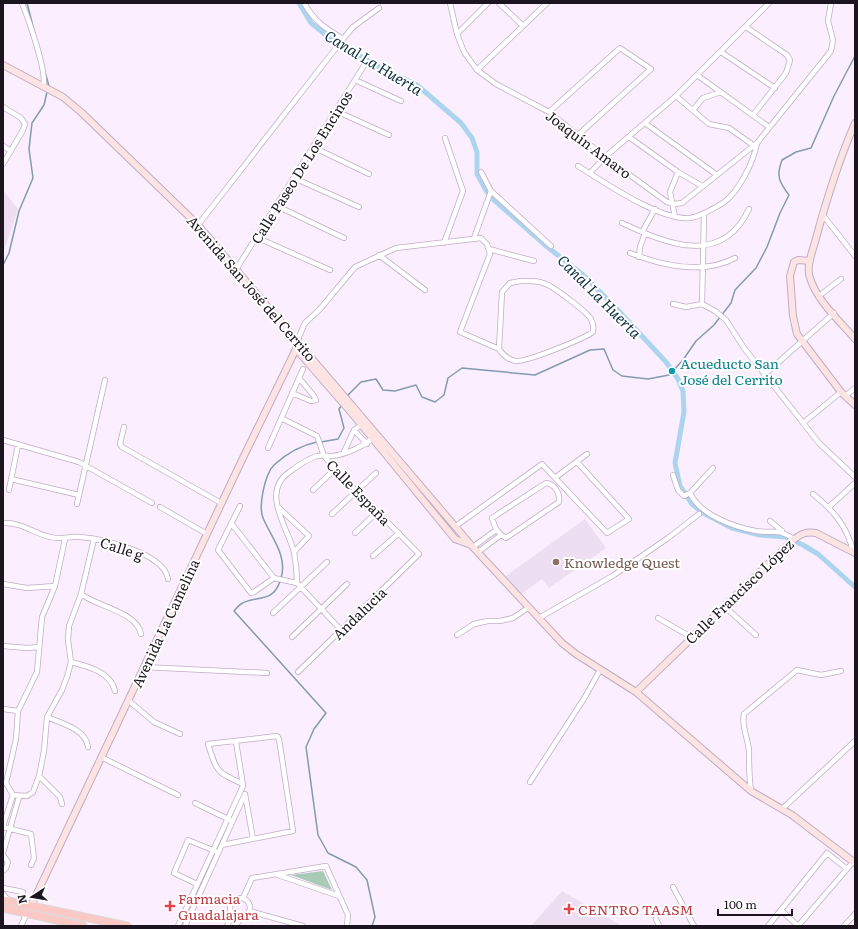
<svg xmlns="http://www.w3.org/2000/svg" width="858" height="929" font-family="Literata,serif">
<rect width="100%" height="100%" fill="#fbeeff"/>
<path fill="#eddef1" d="M3,190L18,209L6,245L3,250Z
M585,519L606,548L549,588L542,579L520,595L506,576Z
M562,891L622,926H531Z"/>
<path fill="#a8cab6" d="M323,871L332,890L291,875Z"/>
<g fill="none" stroke-linecap="round" stroke-linejoin="round">
<path stroke="#829bb0" stroke-width="1.5" d="M27,3L37,42
M45,72L49,86
M3,265L9,253L19,211L33,178L29,149L32,123L44,105L47,92
M347,396L361,382L376,379L383,390L395,391L416,385L422,397L435,402L444,395L448,378L462,368L535,375L590,350L604,349L613,370L622,376L648,379L669,375L683,360L696,341L714,325L731,303L735,290L756,268L767,247L780,213L789,195C779,182 776,176 782,160L796,152L811,148L834,96L855,56
M321,442L338,439L344,428L339,409L342,405
M281,578C288,556 271,537 263,518C258,506 265,474 274,465C286,454 302,445 317,442
M280,581C273,604 255,595 241,604C238,606 236,609 234,611L326,713L314,729L306,747L318,835L328,853L356,867L367,880L375,917L372,926"/>
<path stroke="#add4ee" stroke-width="5" d="M299,3L311,23L331,39L379,67L417,85L461,123L472,138L477,152V174L487,192L495,201L546,246L582,274L615,307L666,362L678,379L683,391L684,412L675,463L680,486L692,504L703,513L732,528L760,535L785,537L803,545L818,554L855,587"/>
<defs>
<path id="street" d="M22,3C28,18 48,74 43,86
M304,3C315,22 325,28 343,39
M450,3L457,34L464,52L477,70L496,84L549,112L605,157L667,202L674,204L682,203L757,143
M499,3L522,25
M746,27L787,55L790,60L786,73L753,115
M457,34L488,3
M721,52L775,88
M477,70L547,3
M697,75L769,127
M355,80L401,101
M676,96L709,124L729,128L753,145
M3,107L21,118L25,124L23,130L3,164
M693,110L703,98L721,92
M336,111L389,135
M549,112L620,48L651,69L578,135
M645,123L717,175
M629,137L678,172L702,186
M3,146L11,151
M313,147L369,174
M578,166C604,182 660,221 690,218C703,216 712,209 723,203C739,192 754,161 757,143L831,51L833,40L828,21L831,3
M481,172L491,191L551,246
M590,173L605,157L676,96L769,3
M294,178L359,207
M277,206L344,238
M822,214L855,256
M675,217L670,192L678,172
M622,223C667,244 722,267 749,209
M198,225L343,39L353,27L379,8
M642,232L655,209
M258,238L330,270
M474,238L491,191
M444,243L463,191L445,138
M489,249L534,261
M630,253C663,266 703,275 735,258
M379,255L425,290
M639,257L640,247L645,233
M237,268L365,64
M521,281C529,281 536,280 543,283C552,285 587,312 591,319C593,323 594,327 593,332C583,339 527,362 516,361C508,360 503,355 499,349L502,292L510,283Z
M819,296L841,279
M673,304L686,307L702,304
M702,304L715,311L726,320L744,348L819,443L855,477
M702,304L704,215
M298,339L305,323L320,309L355,267L396,248L481,238L487,244L490,254L460,332L499,349
M764,375L834,313
M292,393L311,401L316,400L314,396L299,378
M845,396L855,388
M281,418L317,436L324,456L335,469L419,554L298,672
M803,423L841,392
M124,427L120,444L122,447L221,503
M354,430L367,444
M3,440L79,462L152,503
M268,448L303,369
M344,452L354,430L364,423
M673,475L678,490L684,496L690,493L713,468
M556,477L587,454
M11,479L79,495
M546,483C555,484 560,493 559,502L506,538C497,533 495,528 492,518Z
M9,490L18,445
M313,490L335,469
M690,493C700,515 734,527 756,531C775,534 775,527 794,539
M813,494C833,510 847,526 853,551
M77,504L105,380
M240,506L218,550L251,593L254,592L274,578
M277,506L309,536L294,552
M160,507L207,534
M829,507L855,483
M332,514L376,473
M770,521L782,531
M3,523C21,522 33,533 50,537C60,540 70,536 80,537C104,539 164,553 168,579
M231,523L274,578
M456,526L542,464L607,533L629,519L577,462
M355,533L377,512
M65,539L55,586L42,617L37,672L18,711L16,739L6,783L13,795L27,796L33,792L39,776L44,751L47,717L62,690L67,677L71,662L68,640L69,626L81,594L94,539
M473,547L496,530
M478,552L501,535
M373,556L399,533
M274,578L297,583L341,630
M297,583C297,573 296,562 294,552C288,528 261,493 288,473C296,467 307,459 317,456C322,455 327,456 332,456C344,455 366,446 373,437
M3,584L27,588L55,586
M81,594C98,607 137,612 141,634
M724,606L756,635
M273,613L327,562
M539,618L614,575L668,538L699,514
M658,618L691,637
M457,635L474,624L488,621H500L513,618L529,607
M292,637L347,584
M3,646L27,648L39,647
M71,662C87,666 111,672 115,691
M144,667L267,673
M128,700L154,722L180,734
M3,709L18,711
M47,717C61,723 86,729 88,747
M236,742L243,785
M101,757L178,795
M39,776L60,797L62,804
M530,782L585,697L600,670
M751,791C749,777 749,764 749,751C748,738 741,726 744,714L797,670L821,675L841,671
M245,794L253,839
M195,803L230,820
M782,809L855,741
M3,826L13,795
M3,827L31,834L34,858L31,865
M222,845L293,831L279,739L277,736L208,744C217,772 216,772 243,784
M3,853L19,797
M3,855L8,862L6,868L3,871
M278,875L339,896
M197,884L174,873L188,840L215,851
M673,887L694,926
M3,888L23,892
M3,894L9,901
M243,898L252,878L326,866L348,915L347,926
M230 908a10 10 0 1 1 20 0a10 10 0 1 1-20 0Z
M781,910L798,926L853,862
M249,911L303,926
M656,919L659,926
M21,926L27,913
M178,926L243,786
M185,926L245,794
M227,926L233,914
M235,926L242,917
M768,926L827,853L847,869
M844,926L855,914"/>
<path id="secondary" d="M3,65L63,97L81,112L198,225L471,545L562,643L576,654L636,692L751,791L792,815L855,863
M855,123C838,162 826,201 815,242C812,253 806,267 810,278C817,301 840,321 855,339
M810,261L798,260L794,262L790,276L793,316L797,334L841,392L855,405
M296,349L355,417L455,539L471,545
M636,692L793,540C801,534 806,531 816,533L855,553
M31,906L241,462L296,349L298,339"/>
<path id="primary" d="M3,900L127,926
M3,908L83,926"/>
</defs>
<use href="#street" stroke="#c0acc6" stroke-width="6"/>
<use href="#secondary" stroke="#c0acc6" stroke-width="8"/>
<use href="#primary" stroke="#dbdadb" stroke-width="9"/>
<use href="#street" stroke="#fff" stroke-width="4.5"/>
<use href="#secondary" stroke="#fce4e2" stroke-width="6"/>
<use href="#primary" stroke="#fac9c5" stroke-width="7"/>
</g>
<circle fill="#0f9aa8" stroke="#fff" stroke-width="1.5" cx="672" cy="371" r="4"/>
<circle fill="#8d6e63" stroke="#fff" stroke-width="1.5" cx="556" cy="562" r="4"/>
<g fill="#e0444e" stroke="#fff" stroke-width="1.5">
<path d="M168 900h4v4h4v4h-4v4h-4v-4h-4v-4h4z"/>
<path d="M567 903h4v4h4v4h-4v4h-4v-4h-4v-4h4z"/>
</g>
<g text-anchor="middle" dominant-baseline="central" stroke-width="4" stroke-linejoin="round" paint-order="stroke">
<g font-size="14" fill="#1c151f" stroke="#fff">
<text transform="translate(589 144) rotate(37)">Joaquín Amaro</text>
<text transform="translate(301 167) rotate(-58)">Calle Paseo De Los Encinos</text>
<text transform="translate(252 288) rotate(49)">Avenida San José del Cerrito</text>
<text transform="translate(359 492) rotate(46)">Calle España</text>
<text transform="translate(122 548) rotate(18)">Calle g</text>
<text transform="translate(739 591) rotate(-44)">Calle Francisco López</text>
<text transform="translate(359 613) rotate(-44)">Andalucia</text>
<text transform="translate(165 623) rotate(-65)">Avenida La Camelina</text>
</g>
<g font-size="14" fill="#0d838f" stroke="#fff" text-anchor="start">
<text x="680" y="363">Acueducto San<tspan x="680" dy="16">José del Cerrito</tspan></text>
</g>
<g font-size="14" fill="#785e54" stroke="#fff" text-anchor="start">
<text x="564" y="562">Knowledge Quest</text>
</g>
<g font-size="14" fill="#be3a42" stroke="#fff" text-anchor="start">
<text x="178" y="898">Farmacia<tspan x="178" dy="16">Guadalajara</tspan></text>
<text x="578" y="909">CENTRO TAASM</text>
</g>
<g font-size="15" font-style="italic" fill="#0c2d40" stroke="#fff">
<text transform="translate(374 62) rotate(31)">Canal La Huerta</text>
<text transform="translate(600 296) rotate(45)">Canal La Huerta</text>
</g>
</g>
<rect width="858" height="929" fill="none" stroke="#1c151f" stroke-width="8"/>
<g transform="translate(32 897) rotate(258)" stroke="#ffffff" stroke-width="3" paint-order="stroke">
<path d="M0-3L7 15L0 10L-7 15Z" fill="#1c151f"/>
<text y="-6" font-size="11" font-weight="bold" text-anchor="middle" fill="#1c151f">N</text>
</g>
<path d="M718 909v6h74v-6" fill="none" stroke="#1c151f" stroke-width="2"/>
<text x="724" y="909" font-size="12" fill="#1c151f" stroke="#ffffff" stroke-width="3" paint-order="stroke">100 m</text>
</svg>
